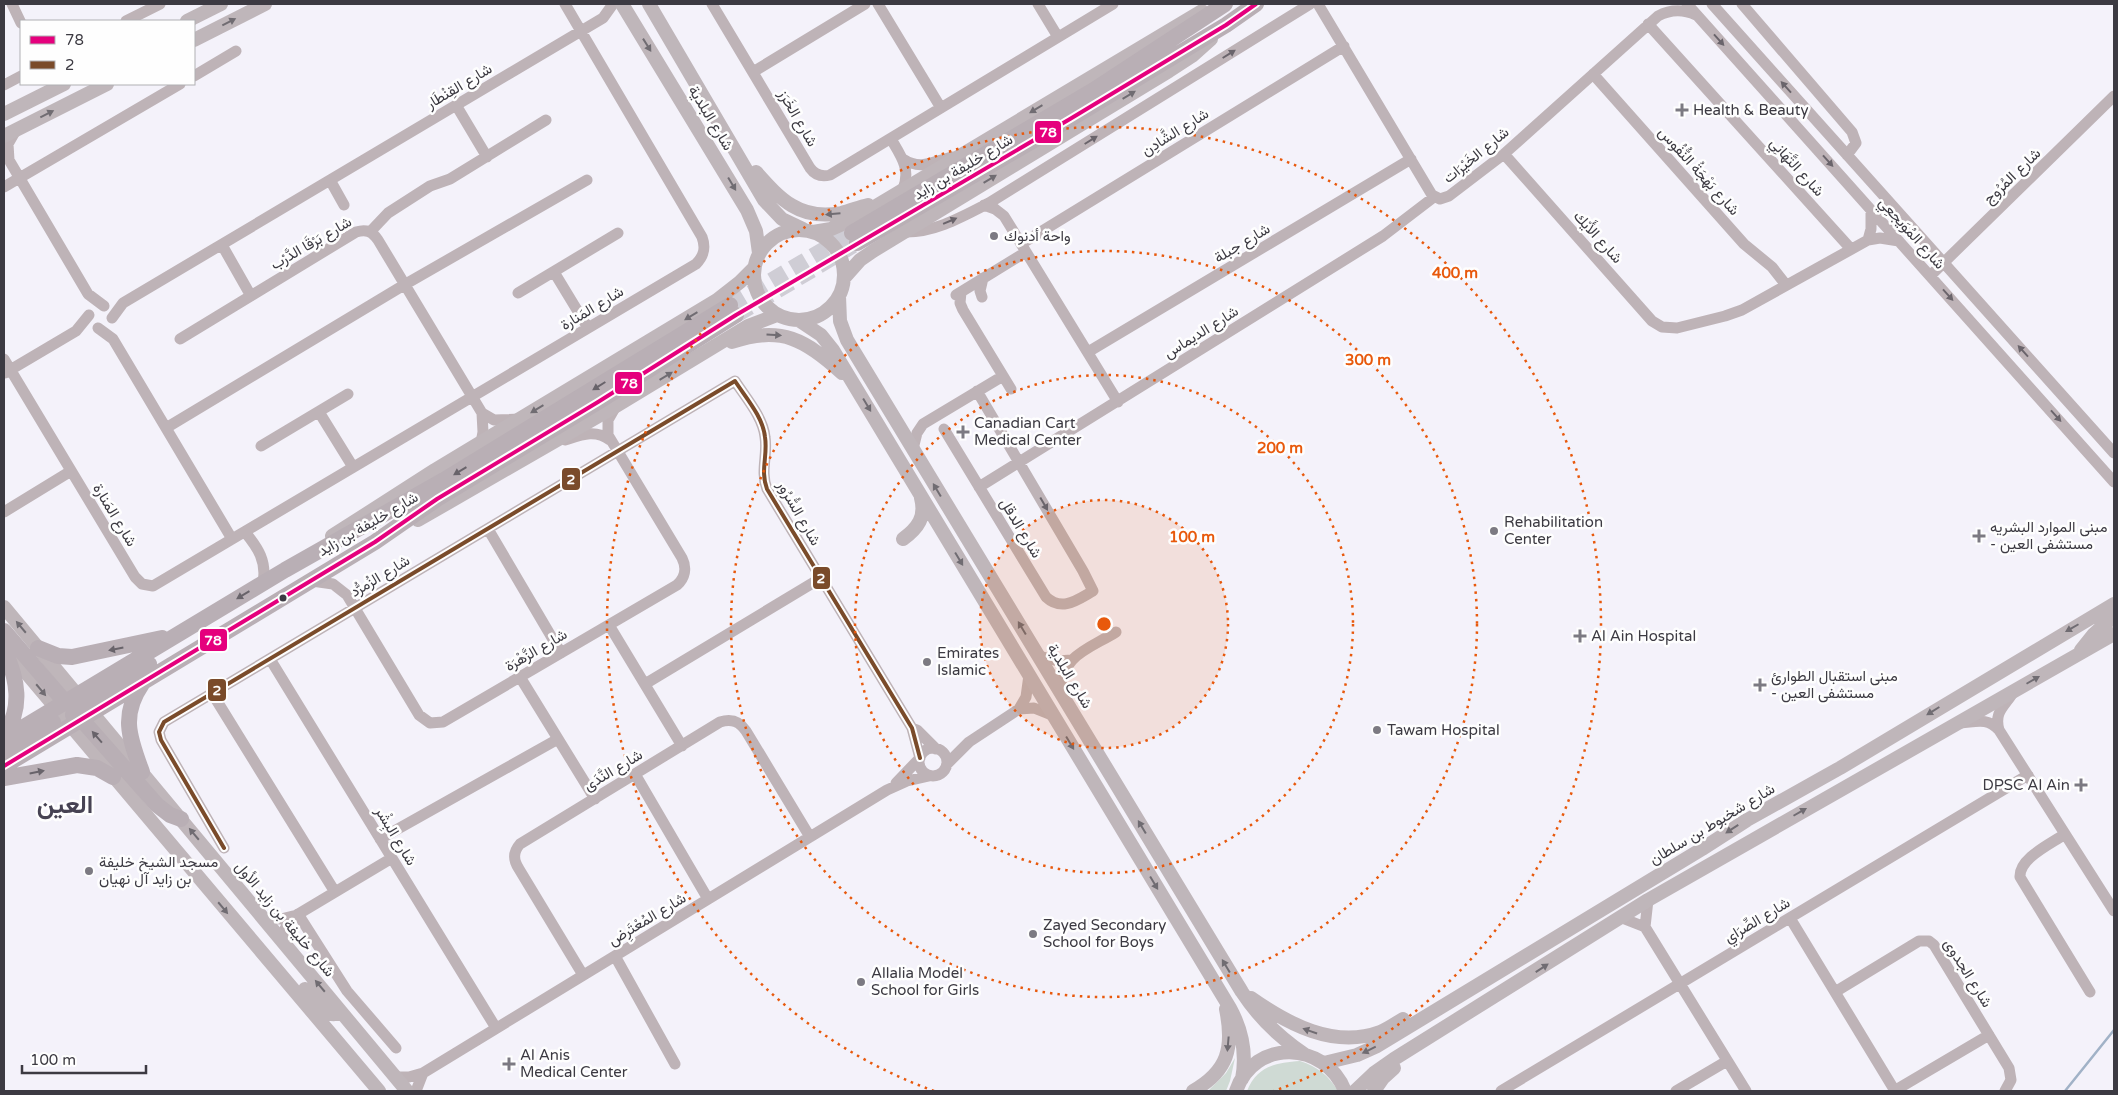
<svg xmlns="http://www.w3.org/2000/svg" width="2118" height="1095" font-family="'Varela Round',Vazirmatn,sans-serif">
<rect width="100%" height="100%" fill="#f4f2fa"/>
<path fill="#cfdad4" d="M1235,1058L1230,1081L1226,1091H1208L1226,1073Z
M1300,1061C1318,1067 1328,1075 1338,1091H1247C1257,1066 1275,1063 1300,1061Z"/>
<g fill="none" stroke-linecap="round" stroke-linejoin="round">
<path stroke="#a1b2c7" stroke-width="2.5" d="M2065,1091L2114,1030"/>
<path stroke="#cfcdd5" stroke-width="16" stroke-dasharray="16 8" stroke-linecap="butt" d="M730,305L852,233
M736,315L857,243"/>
<path stroke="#beb3b7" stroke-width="11" d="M12,4L21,23
M712,4L810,168C815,175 822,177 830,175L1113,4
M878,4L941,108
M1038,4L1058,37
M1318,4L1432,195L1440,199L1449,196L1504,154L1658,16C1671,9 1683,9 1696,15
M1687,4L2114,482
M1712,4L2114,453
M1742,4L1852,132L1856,143L1847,155
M126,21L160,4
M1648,24L1851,249
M753,72L865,4
M1593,74L1744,244L1772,267L1786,285
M194,76L236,51
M4,85L21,76
M456,105L487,157
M891,139C901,156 911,169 903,189
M1504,154L1652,321L1662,327L1677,328L1725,316L1742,310L1868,240L1880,238L1899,241
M4,156L9,160L88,294L104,306
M903,159C921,171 934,161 952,157
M9,160L8,144L16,130
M330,180L344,205
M4,187L180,84
M984,205L995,209L1004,216L1118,402
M370,232L388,213L430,186L450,179L546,120
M904,232C934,233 962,217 989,203L1310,4
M1868,240L1871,229V210
M1021,244L1344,46
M222,245L251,296
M554,272L588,328
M1930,276L2114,96
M961,292L960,303L963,310L1011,389
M518,293L618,233
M956,295L1026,252
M982,297L980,291L983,278
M112,318L123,303L603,18L613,4
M98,328L113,339L232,539
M180,339L356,232C366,229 372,231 378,240L482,413L494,420L521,419
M1088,352L1411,159
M4,359L135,577L142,584L153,586L696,264C704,256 706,248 702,237L565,4
M5,373L76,331L89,315
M319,412L353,467
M166,428L404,285L587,180
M944,429L1046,597C1062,612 1077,600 1093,591L1083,571L977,391
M565,440C581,435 595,429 610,440
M481,443L483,432L482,413
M261,446L348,394
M913,449L917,433L923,424L1003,376
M979,487L1383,236L1434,197
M4,512L71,471
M488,529L561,653
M245,532C258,548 267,561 263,583
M312,581L333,584L347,595L419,715L430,723L443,722L677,585C685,578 687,568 682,558L608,435V420L616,406
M609,625L682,746
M1039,656L1058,661L1071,660
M270,659L496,1028
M520,677L595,799
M645,684L821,578
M1060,692C1061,655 1089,649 1116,632
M212,693L335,892
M1019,709L1026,697L1029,675
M1961,723C1976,722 1987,717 1999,730L2114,911
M912,728L917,730L936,749
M1999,730C1994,712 2004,707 2012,694
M919 762a14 14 0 1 1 28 0a14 14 0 1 1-28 0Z
M947,764L969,742L1019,709L1034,708L1054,716
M635,774L708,899
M896,783L919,759
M2065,834C2051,844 2019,858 2020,877L2090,992
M380,839L558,739
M224,848L161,740L159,732L164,722L735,381C746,398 763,417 765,437C768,455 760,471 767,489L912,728L920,758
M298,914L347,991L396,1048
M263,918L281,919L293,916
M1622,918L1645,927L1746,1091
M1790,918L1895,1091
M1645,927L1648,900
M285,944L284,931L290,919L392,858
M615,956L675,1064
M583,975L519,869C513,860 513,852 520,844L720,722C732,718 740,722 746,731L810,837
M1835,992L1919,941H1929L1934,945L2009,1068L2011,1080L2005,1091
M395,1077H409L423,1073L887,790L907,781L929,776
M416,1091L423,1073
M1501,1091L2028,775
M1676,1091L1727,1061
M1894,1091L1989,1035"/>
<path stroke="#bfb6ba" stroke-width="14" d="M622,4L747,210L756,231L759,253
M649,4L764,200L782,219L803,229
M187,21L221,4
M194,40L265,4
M4,114L64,84
M4,136L107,84
M756,172C780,199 800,221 841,213C850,211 859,207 868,205
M754 275a45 45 0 1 1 90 0a45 45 0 1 1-90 0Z
M813,232L831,229L856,218L1202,11
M844,278L860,260L873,251L1169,71L1192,56L1211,39
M839,296L840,321L847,340L1242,992C1259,1018 1279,1037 1304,1054
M800,321L821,335L833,350L1230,1008C1242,1030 1247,1053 1242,1079
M732,342C781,325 806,340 842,373
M418,520L616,406L748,326L777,315
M332,536L435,470L717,300L740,282L754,268
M903,539C918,528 926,517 921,498
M4,607L407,1091
M7,650L379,1091
M2081,650L2093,635L2114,616
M305,989C314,999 326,1021 341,1012
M1251,998C1288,1024 1334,1049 1380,1032C1388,1029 1396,1023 1403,1019
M1324,1063L1357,1055L1377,1046L1702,849L1747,820L1840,768L2114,604
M1193,1091C1228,1071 1234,1048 1226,1009
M1236,1091C1254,1038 1325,1041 1345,1091
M1355,1091L1374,1073L1394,1059L1648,900L2114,634
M1374,1091L1383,1078L1394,1068"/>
<path stroke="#b9afb5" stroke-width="16" d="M852,233L1094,90L1225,4
M857,243L1070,119L1226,25L1256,4
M4,631L65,702L75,707
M38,648L58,656L72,657L162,638
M4,650C18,679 23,708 4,736
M142,684C120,716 130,739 142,772
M84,707L149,664
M73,715L82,720L157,805L170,815L181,819
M4,739L285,570L444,480L730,305
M4,753L53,722
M4,766L375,542L437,499L598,402L736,315
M4,778L77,765L97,768L113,777"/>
<defs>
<path id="bus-1" d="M4,766L375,542L437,499L598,402L736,315L1070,119L1226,25L1256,4"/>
<path id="bus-2" d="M224,848L161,740L159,732L164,722L735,381C746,398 763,417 765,437C768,455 760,471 767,489L912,728L920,758"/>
</defs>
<use href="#bus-1" stroke="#fefefe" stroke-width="8"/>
<use href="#bus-2" stroke="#fefefe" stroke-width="8"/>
<use href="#bus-1" stroke="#e5007d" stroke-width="4"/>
<use href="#bus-2" stroke="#7a4b2a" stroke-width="4"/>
</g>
<defs><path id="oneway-solid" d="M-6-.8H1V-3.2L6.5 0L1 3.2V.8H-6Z" transform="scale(1.25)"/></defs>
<g fill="#706c72">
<use href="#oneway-solid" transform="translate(229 22) rotate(-27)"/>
<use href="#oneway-solid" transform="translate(647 45) rotate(58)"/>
<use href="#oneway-solid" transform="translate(1129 95) rotate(-31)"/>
<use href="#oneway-solid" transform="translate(1036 109) rotate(149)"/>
<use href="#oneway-solid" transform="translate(47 114) rotate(-27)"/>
<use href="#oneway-solid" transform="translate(990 179) rotate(-31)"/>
<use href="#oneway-solid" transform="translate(732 184) rotate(59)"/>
<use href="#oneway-solid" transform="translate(833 214) rotate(175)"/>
<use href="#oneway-solid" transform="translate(691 316) rotate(149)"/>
<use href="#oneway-solid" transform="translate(774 335) rotate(4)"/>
<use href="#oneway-solid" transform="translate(666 376) rotate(-31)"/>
<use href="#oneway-solid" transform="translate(867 405) rotate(59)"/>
<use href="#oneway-solid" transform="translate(537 409) rotate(149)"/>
<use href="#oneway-solid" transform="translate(937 490) rotate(-121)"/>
<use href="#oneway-solid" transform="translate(959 559) rotate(59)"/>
<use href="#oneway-solid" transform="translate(21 627) rotate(-130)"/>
<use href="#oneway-solid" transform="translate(1022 628) rotate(-121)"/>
<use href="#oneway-solid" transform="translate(2072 628) rotate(150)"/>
<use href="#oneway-solid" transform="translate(2033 680) rotate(-30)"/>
<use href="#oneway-solid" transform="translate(41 690) rotate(50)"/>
<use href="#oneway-solid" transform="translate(1933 711) rotate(148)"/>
<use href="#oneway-solid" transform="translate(1070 743) rotate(59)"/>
<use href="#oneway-solid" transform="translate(1800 812) rotate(-30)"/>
<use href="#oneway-solid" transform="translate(1142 827) rotate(-121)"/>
<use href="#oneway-solid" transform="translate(1732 829) rotate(147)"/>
<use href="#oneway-solid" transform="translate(194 834) rotate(-130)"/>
<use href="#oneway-solid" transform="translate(1154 883) rotate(59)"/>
<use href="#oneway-solid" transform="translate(223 908) rotate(50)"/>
<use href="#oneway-solid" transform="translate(1226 966) rotate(-121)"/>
<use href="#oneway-solid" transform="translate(1542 968) rotate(-33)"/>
<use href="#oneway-solid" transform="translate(320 986) rotate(-130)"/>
<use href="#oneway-solid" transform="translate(1310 1031) rotate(-161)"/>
<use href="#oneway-solid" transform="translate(1228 1044) rotate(95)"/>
<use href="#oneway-solid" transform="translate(1369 1050) rotate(154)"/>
</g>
<g fill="#6a646b">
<use href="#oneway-solid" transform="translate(1719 40) rotate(48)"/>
<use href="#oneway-solid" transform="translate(1229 54) rotate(-32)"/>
<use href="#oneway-solid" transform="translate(1786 87) rotate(-132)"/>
<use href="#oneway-solid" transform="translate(1091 140) rotate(-32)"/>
<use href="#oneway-solid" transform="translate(1828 161) rotate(48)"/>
<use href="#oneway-solid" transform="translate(950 221) rotate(-23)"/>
<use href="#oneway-solid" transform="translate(1948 295) rotate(48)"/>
<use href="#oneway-solid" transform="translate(2023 351) rotate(-132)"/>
<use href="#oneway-solid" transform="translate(2056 416) rotate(48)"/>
<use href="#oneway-solid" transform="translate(1044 504) rotate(60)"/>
</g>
<g fill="#68636a">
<use href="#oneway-solid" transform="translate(599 386) rotate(148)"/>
<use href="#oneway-solid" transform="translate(460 471) rotate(149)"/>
<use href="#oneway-solid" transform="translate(243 595) rotate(149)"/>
<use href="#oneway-solid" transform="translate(116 649) rotate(169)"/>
<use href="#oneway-solid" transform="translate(97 737) rotate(-131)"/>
<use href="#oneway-solid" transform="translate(37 772) rotate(-11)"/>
</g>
<circle cx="1104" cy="624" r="124" fill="#e8590c" fill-opacity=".12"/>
<g fill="none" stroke="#e8590c" stroke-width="2.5" stroke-dasharray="2.5 5">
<circle cx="1104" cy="624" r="124"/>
<circle cx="1104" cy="624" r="249"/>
<circle cx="1104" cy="624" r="373"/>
<path d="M934 1091A497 497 0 1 1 1274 1091"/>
</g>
<g fill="#7c7a82" stroke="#fefefe" stroke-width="2">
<path d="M1679.5 102.5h5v5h5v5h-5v5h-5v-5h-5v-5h5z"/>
<circle cx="994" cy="236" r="5"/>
<path d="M960.5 424.5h5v5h5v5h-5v5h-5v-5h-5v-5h5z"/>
<circle cx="1494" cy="531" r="5"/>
<path d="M1976.5 528.5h5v5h5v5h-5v5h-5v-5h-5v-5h5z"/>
<path d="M1577.5 628.5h5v5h5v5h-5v5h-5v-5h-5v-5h5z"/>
<circle cx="927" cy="662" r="5"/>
<path d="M1757.5 677.5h5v5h5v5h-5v5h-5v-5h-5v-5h5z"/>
<circle cx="1377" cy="730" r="5"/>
<path d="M2078.5 777.5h5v5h5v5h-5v5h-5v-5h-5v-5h5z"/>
<circle cx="89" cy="871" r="5"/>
<circle cx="1033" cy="934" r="5"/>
<circle cx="861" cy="982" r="5"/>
<path d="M506.5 1056.5h5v5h5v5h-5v5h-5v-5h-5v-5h5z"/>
</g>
<circle fill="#3c3a42" stroke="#fefefe" stroke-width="2" cx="283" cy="598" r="4.5"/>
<g text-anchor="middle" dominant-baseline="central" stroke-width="5" stroke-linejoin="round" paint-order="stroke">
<g font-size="15" fill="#3c3a42" stroke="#fefefe">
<text transform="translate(459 86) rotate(-31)">شارع القِنْطَار</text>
<text transform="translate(711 118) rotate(59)">شارع البلدية</text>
<text transform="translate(798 118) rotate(60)">شارع الخَرَز</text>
<text transform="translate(1175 132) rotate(-32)">شارع الشَّادِن</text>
<text transform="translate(1476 155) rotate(-39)">شارع الخَيْرَات</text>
<text transform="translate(963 167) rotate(-31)">شارع خليفة بن زايد</text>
<text transform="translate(1797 167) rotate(48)">شارع التَّهَانِي</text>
<text transform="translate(1699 171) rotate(48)">شارع بَهْجَةُ النُّفُوس</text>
<text transform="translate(2012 176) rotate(-44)">شارع المُرُوج</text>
<text transform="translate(1912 233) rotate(48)">شارع المُوَيجعِي</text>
<text transform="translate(1598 237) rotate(48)">شارع الأَيْك</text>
<text transform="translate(311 243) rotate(-30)">شارع بَرْقَا الدَّرْب</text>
<text transform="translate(1242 243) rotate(-31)">شارع جبلة</text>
<text transform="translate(592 308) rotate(-31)">شارع المَنارة</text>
<text transform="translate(1201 332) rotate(-32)">شارع الديماس</text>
<text transform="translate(799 513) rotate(60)">شارع السُّرُور</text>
<text transform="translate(115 515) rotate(59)">شارع المَنارة</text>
<text transform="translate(368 524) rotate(-30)">شارع خليفة بن زايد</text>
<text transform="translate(1021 528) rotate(59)">شارع الدقل</text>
<text transform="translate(380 576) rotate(-31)">شارع الزُمرُّد</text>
<text transform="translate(536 650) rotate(-30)">شارع الزَّهْرَة</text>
<text transform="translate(1070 676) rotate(59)">شارع البلدية</text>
<text transform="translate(613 770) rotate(-31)">شارع النَّدَى</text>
<text transform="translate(1712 824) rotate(-31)">شارع شخبوط بن سلطان</text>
<text transform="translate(396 836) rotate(59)">شارع البِشْر</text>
<text transform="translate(285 919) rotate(50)">شارع خليفة بن زايد الأول</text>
<text transform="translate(647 919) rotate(-31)">شارع المُعْتَرِض</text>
<text transform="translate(1757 920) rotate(-31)">شارع الصِّرَاي</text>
<text transform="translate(1968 973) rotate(58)">شارع الجدوى</text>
</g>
<g font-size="15" fill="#3c3a42" stroke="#fefefe" text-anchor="start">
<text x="1693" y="110">Health &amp; Beauty</text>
<text x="1004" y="236">واحة أدنوك</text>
<text x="974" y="423">Canadian Cart<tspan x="974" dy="17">Medical Center</tspan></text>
<text x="1504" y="522">Rehabilitation<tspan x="1504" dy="17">Center</tspan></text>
<text x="1990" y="527">مبنى الموارد البشريه<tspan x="1990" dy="17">- مستشفى العين</tspan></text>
<text x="1591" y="636">Al Ain Hospital</text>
<text x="937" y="653">Emirates<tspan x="937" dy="17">Islamic</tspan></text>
<text x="1771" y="676">مبنى استقبال الطوارئ<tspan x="1771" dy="17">- مستشفى العين</tspan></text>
<text x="1387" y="730">Tawam Hospital</text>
<text x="2070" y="785" text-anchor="end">DPSC Al Ain</text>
<text x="99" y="862">مسجد الشيخ خليفة<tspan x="99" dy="17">بن زايد آل نهيان</tspan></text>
<text x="1043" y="925">Zayed Secondary<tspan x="1043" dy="17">School for Boys</tspan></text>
<text x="871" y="973">Allalia Model<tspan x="871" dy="17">School for Girls</tspan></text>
<text x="520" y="1055">Al Anis<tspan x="520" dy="17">Medical Center</tspan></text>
</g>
<g font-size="25" font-weight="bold" fill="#474353" stroke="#fefefe">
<text x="65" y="805">العين</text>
</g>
</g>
<circle cx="1104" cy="624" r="8" fill="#e8590c" stroke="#fefefe" stroke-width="2.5"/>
<g font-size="15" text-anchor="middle" font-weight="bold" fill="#e8590c" stroke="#fefefe" stroke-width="5" stroke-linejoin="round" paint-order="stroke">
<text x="1455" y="278">400 m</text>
<text x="1368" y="365">300 m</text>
<text x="1280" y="453">200 m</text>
<text x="1192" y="542">100 m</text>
</g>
<g stroke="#fefefe" stroke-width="2">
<rect x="1034" y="120" width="28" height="24" rx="5" fill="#e5007d"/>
<rect x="614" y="371" width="29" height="24" rx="5" fill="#e5007d"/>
<rect x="561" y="467" width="20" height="24" rx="5" fill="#7a4b2a"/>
<rect x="812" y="566" width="19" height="24" rx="5" fill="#7a4b2a"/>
<rect x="199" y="628" width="29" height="24" rx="5" fill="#e5007d"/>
<rect x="207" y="678" width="20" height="24" rx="5" fill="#7a4b2a"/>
</g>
<g font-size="14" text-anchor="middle" font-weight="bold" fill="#fff">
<text x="1048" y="137">78</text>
<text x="629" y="388">78</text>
<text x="571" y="484">2</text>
<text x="821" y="583">2</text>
<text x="213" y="645">78</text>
<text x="217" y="695">2</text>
</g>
<rect width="2118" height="1095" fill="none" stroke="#3c3a42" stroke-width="10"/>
<rect x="20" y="20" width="175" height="65" fill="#fefefe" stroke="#b0b0b3"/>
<rect x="30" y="36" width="25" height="8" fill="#e5007d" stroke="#b0b0b3"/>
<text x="65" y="45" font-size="15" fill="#3c3a42">78</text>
<rect x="30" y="61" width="25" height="8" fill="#7a4b2a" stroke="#b0b0b3"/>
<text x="65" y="70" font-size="15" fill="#3c3a42">2</text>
<path d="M22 1065v8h124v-8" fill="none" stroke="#3c3a42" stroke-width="2.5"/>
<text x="30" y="1065" font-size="15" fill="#3c3a42" stroke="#fefefe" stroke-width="4" paint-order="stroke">100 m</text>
</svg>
